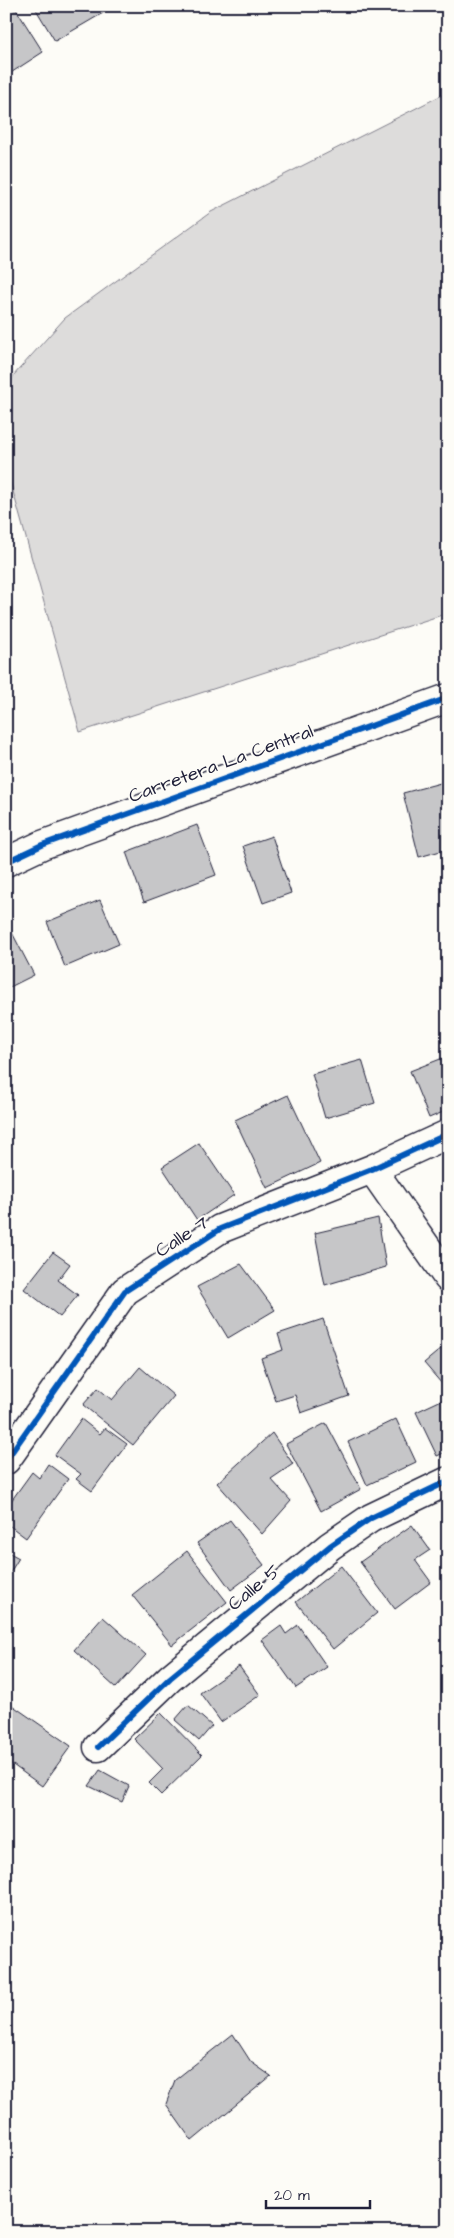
<svg xmlns="http://www.w3.org/2000/svg" width="454" height="2238" font-family="'Architects Daughter',sans-serif">
<rect width="100%" height="100%" fill="#fdfcf7"/>
<filter id="ink" filterUnits="userSpaceOnUse"><feTurbulence type="fractalNoise" baseFrequency=".02" numOctaves="2"/><feDisplacementMap in="SourceGraphic" scale="10" xChannelSelector="R" yChannelSelector="G"/><feConvolveMatrix kernelMatrix="1 2 1 2 8 2 1 2 1" color-interpolation-filters="sRGB"/></filter>
<g filter="url(#ink)">
<path fill="#dddcdb" stroke="#807f8b" d="M448,92V613L80,732L6,466V420L13,376L65,318L211,212Z"/>
<path fill="#c6c6c8" stroke="#22223b" d="M6,6H14L43,52L6,76Z
M34,6H115L55,41Z
M448,781V849L419,857L403,793Z
M197,825L216,875L144,902L126,852Z
M272,836L291,893L263,903L243,846Z
M100,900L119,944L65,967L47,922Z
M6,921L34,975L6,989Z
M448,1056V1110L429,1118L410,1071Z
M362,1060L375,1103L325,1118L312,1074Z
M288,1095L320,1163L267,1188L235,1120Z
M199,1143L234,1195L197,1220L162,1167Z
M378,1218L386,1267L325,1285L315,1233Z
M53,1252L70,1264L58,1280L78,1295L60,1317L24,1289Z
M241,1264L275,1310L228,1338L197,1287Z
M323,1319L349,1396L301,1413L295,1395L276,1401L261,1358L283,1350L278,1334Z
M448,1343V1391L424,1363Z
M140,1367L174,1396L133,1445L83,1405L98,1388L112,1400Z
M448,1397V1451L437,1456L416,1412Z
M81,1419L100,1434L105,1428L127,1444L92,1491L76,1479L81,1474L55,1455Z
M396,1419L416,1462L367,1485L348,1442Z
M326,1423L361,1489L321,1511L286,1444Z
M272,1433L293,1464L271,1479L291,1501L262,1534L217,1483Z
M48,1464L68,1479L26,1538L10,1526L6,1531V1508L32,1472L39,1478Z
M230,1520L264,1565L231,1590L197,1543Z
M412,1525L430,1550L415,1560L431,1582L395,1609L360,1562Z
M6,1551L19,1558L6,1579Z
M187,1551L227,1602L172,1645L132,1595Z
M341,1566L377,1613L333,1649L296,1602Z
M103,1617L146,1655L116,1688L74,1650Z
M298,1625L327,1667L296,1688L262,1640L281,1626L286,1634Z
M239,1666L260,1695L221,1722L200,1693Z
M6,1701L71,1746L42,1786L6,1760Z
M188,1705L212,1726L199,1741L175,1720Z
M161,1713L202,1755L161,1795L149,1783L163,1769L134,1739Z
M100,1770L129,1786L122,1802L89,1786Z
M233,2034L251,2062L271,2076L192,2141L166,2104L175,2080Z"/>
<g fill="none" stroke-linecap="round" stroke-linejoin="round">
<defs>
<path id="street" d="M372,1169L448,1278
M6,1460L125,1291L220,1229L372,1169L448,1134
M98,1747L170,1678L330,1546L371,1518L448,1481"/>
<path id="secondary" d="M6,862L42,845L448,698"/>
</defs>
<use href="#street" stroke="#22223b" stroke-width="31"/>
<use href="#secondary" stroke="#22223b" stroke-width="31"/>
<use href="#street" stroke="#fdfcf7" stroke-width="28"/>
<use href="#secondary" stroke="#fdfcf7" stroke-width="28"/>
<defs>
<path id="cycleway" d="M6,862L42,845L448,698
M6,1460L125,1291L220,1229L372,1169L448,1134
M98,1747L170,1678L330,1546L371,1518L448,1481"/>
</defs>
<use href="#cycleway" stroke="#fdfcf7" stroke-width="9"/>
<use href="#cycleway" stroke="#0057b8" stroke-width="6"/>
</g>
</g>
<g text-anchor="middle" dominant-baseline="central" stroke-width="4" stroke-linejoin="round" paint-order="stroke">
<g font-size="19" fill="#22223b" stroke="#fdfcf7">
<text transform="translate(221 764) rotate(-20)">Carretera La Central</text>
<text transform="translate(182 1237) rotate(-33)">Calle 7</text>
<text transform="translate(254 1588) rotate(-39)">Calle 5</text>
</g>
</g>
<rect width="454" height="2238" fill="none" stroke="#fdfcf7" stroke-width="25"/>
<rect x="12" y="12" width="429" height="2213" fill="none" stroke="#22223b" stroke-width="2" filter="url(#ink)"/>
<path d="M266 2200v8h104v-8" fill="none" stroke="#22223b" stroke-width="2.5"/>
<text x="274" y="2200" font-size="15" fill="#22223b" stroke="#fdfcf7" stroke-width="4" paint-order="stroke">20 m</text>
</svg>
